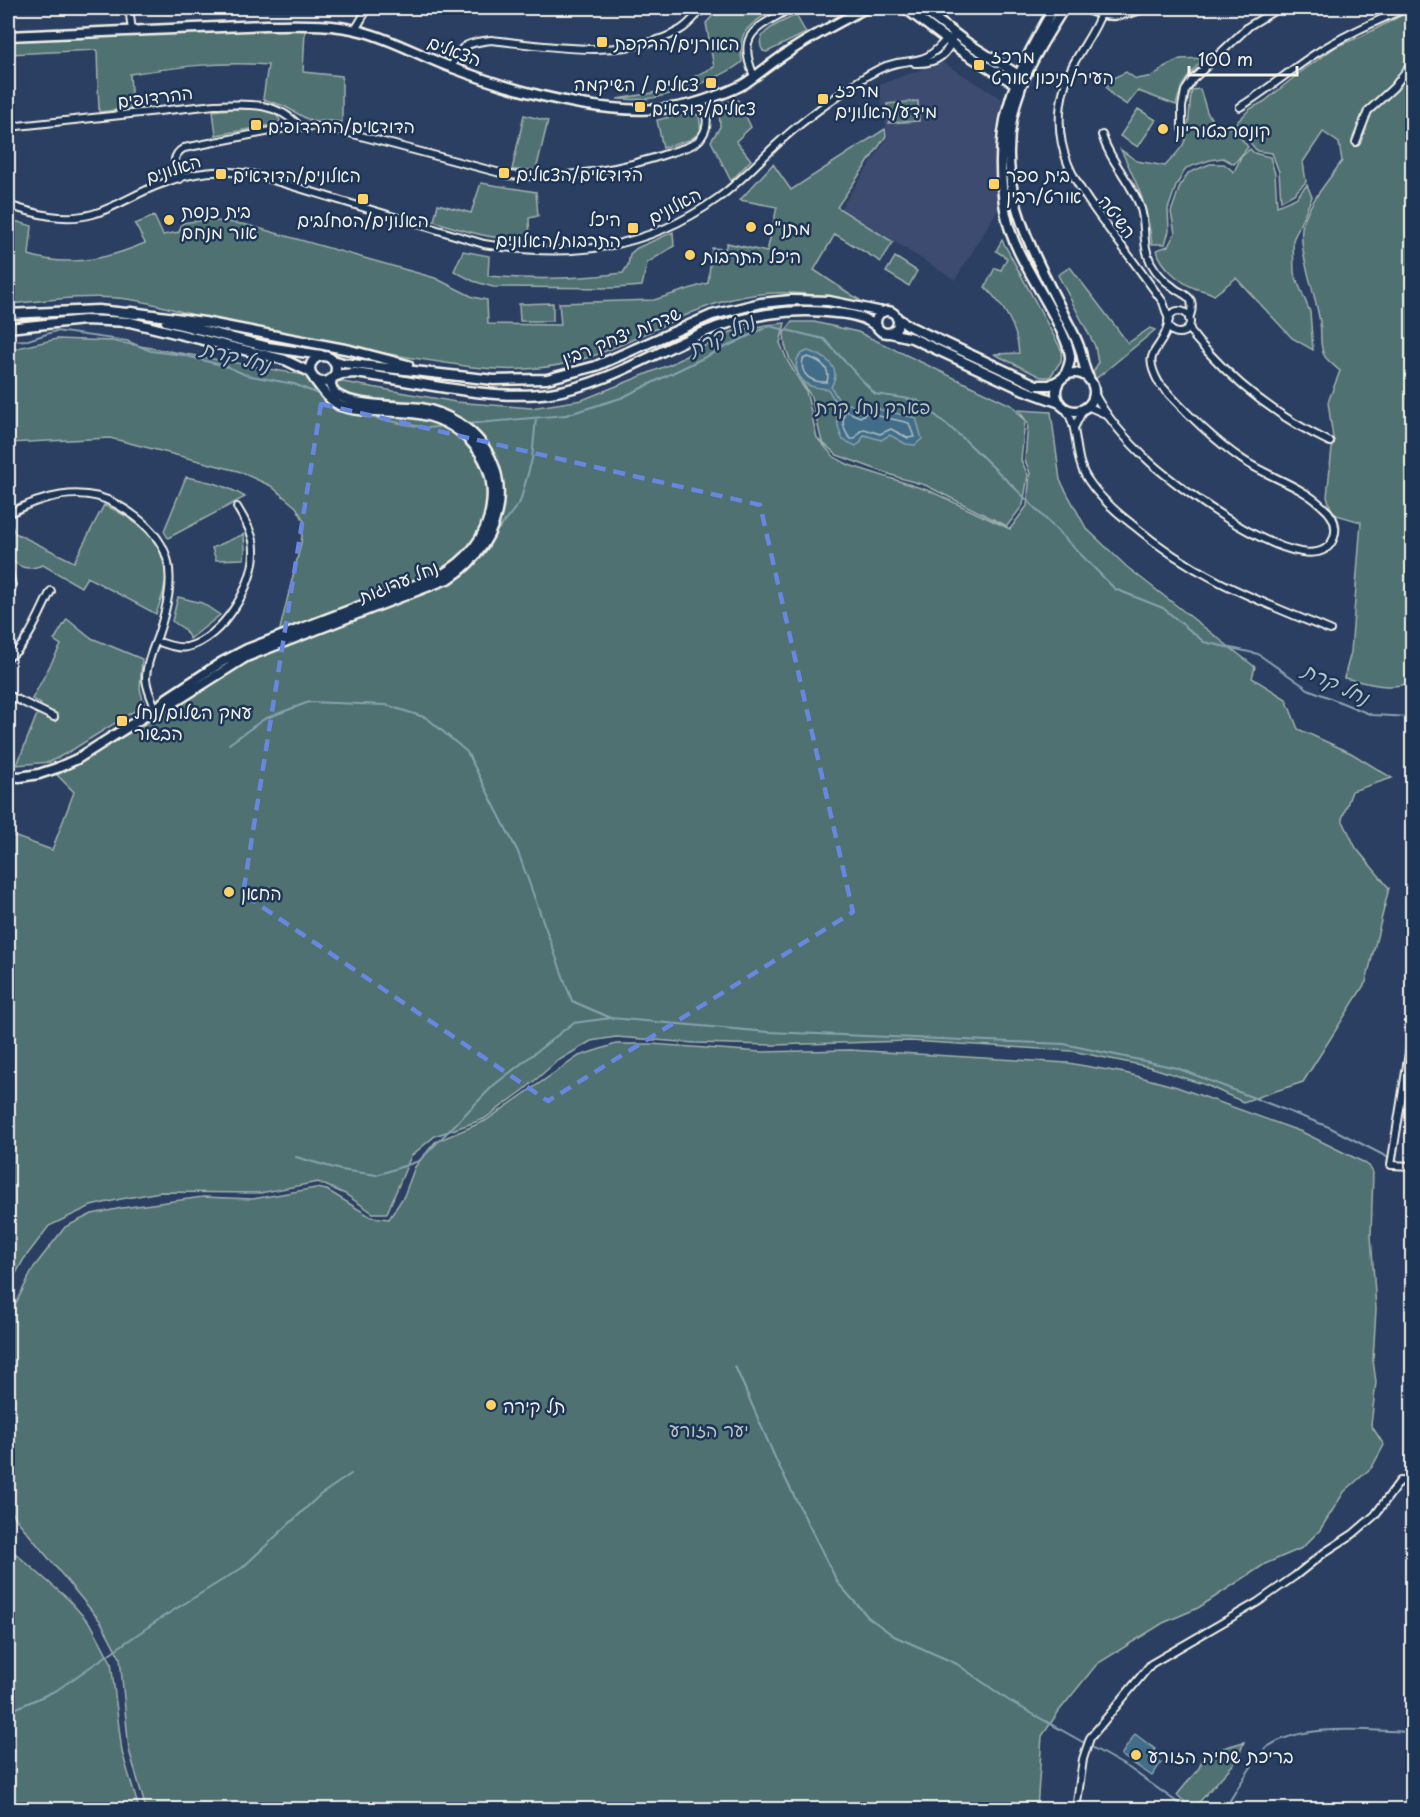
<svg xmlns="http://www.w3.org/2000/svg" width="1420" height="1817" font-family="'Playpen Sans','Playpen Sans Hebrew',sans-serif">
<rect width="100%" height="100%" fill="#2b3f62"/>
<filter id="ink" filterUnits="userSpaceOnUse"><feTurbulence type="fractalNoise" baseFrequency=".0167" numOctaves="2"/><feDisplacementMap in="SourceGraphic" scale="12" xChannelSelector="R" yChannelSelector="G"/><feConvolveMatrix kernelMatrix="1 2 1 2 8 2 1 2 1" color-interpolation-filters="sRGB"/></filter>
<g filter="url(#ink)">
<path fill="#3c4b6f" d="M942,62L1002,99L995,133L999,208L955,280L841,208L888,137L878,85Z"/>
<path fill="#4f7172" stroke="#a2b1ad" stroke-width="1.5" d="M720,8H763L767,14C744,28 738,35 742,62C723,78 671,96 646,99C637,100 627,99 617,99L664,91L714,67L706,23Z
M1412,10V682C1390,691 1366,683 1344,678L1351,652L1361,522L1333,514L1327,497L1333,438L1328,402L1340,371C1335,366 1327,361 1324,355C1319,345 1322,333 1320,323C1317,297 1296,247 1303,223C1310,201 1329,180 1342,161L1339,143L1323,132L1303,162L1306,182L1294,194L1281,201L1279,172L1272,153L1257,151L1235,124L1250,109L1265,101L1298,74L1337,46L1362,36Z
M796,15L806,33L767,52L763,51C751,32 783,22 796,15Z
M266,30H305L303,72L342,76V122L307,119L284,106L263,99L268,65C221,61 177,67 130,74L132,108L99,112L97,50L8,54V41Z
M1205,58C1188,74 1182,82 1176,105L1138,91L1127,105L1113,96L1106,87L1115,77L1126,72L1136,79L1154,76L1164,67L1180,59Z
M1200,89L1207,112L1216,126L1233,128L1248,147L1234,164L1223,158L1210,160L1186,168L1176,186L1168,209L1169,231L1165,244H1152C1147,205 1138,185 1121,150L1137,161L1165,166C1171,159 1180,151 1184,143C1191,127 1188,107 1192,90Z
M738,100L751,127L736,141L751,160L731,181L711,141L720,127L719,104Z
M918,101L919,121L889,123L887,104Z
M232,109C247,109 272,106 280,120L278,124L216,135L213,111Z
M1138,109L1156,120L1138,147L1120,136Z
M683,114L699,115L701,132L689,140L663,148L657,120Z
M524,115L548,121L536,170H512Z
M885,129L886,136L837,207L893,242L881,262L835,234L814,270L864,303C823,295 782,288 741,297C693,307 652,333 606,351C562,369 519,373 472,367C389,355 306,340 224,323C188,315 154,301 117,298C81,295 44,301 8,304V219L32,226L29,255C68,268 108,259 145,243L135,224L154,216L163,235L179,232L182,223C205,219 224,221 247,225L435,278L473,297L487,300L488,324L561,325L559,303L654,300L708,283L712,248L725,249L727,243L767,252L777,207L740,200L773,164L791,190Z
M1250,149L1254,153L1270,157L1275,174L1277,206L1296,198L1307,185L1312,197L1293,240L1294,273L1310,312L1313,350L1292,338L1236,278L1214,295C1208,291 1204,291 1197,289C1181,284 1160,265 1157,250L1168,246L1175,233L1171,212L1180,186L1188,173L1210,164H1224L1234,172L1241,157Z
M481,183L536,192L538,216L529,218L530,241C497,240 465,232 434,221L438,204L471,213Z
M673,232L674,246L647,263L642,286L615,288L493,287L473,281L454,271L463,251L489,256L488,276C533,280 578,279 623,273L628,265L630,254L637,248Z
M1002,240L1062,351L1061,361L1050,377H1041L994,354L1019,353C1017,326 1004,306 985,287L995,268L1001,270L1007,258L996,251Z
M895,257L917,271L909,286L886,272Z
M1070,267L1128,343L1150,328L1155,330L1086,387L1098,363L1095,346L1058,275Z
M553,303V321H520L519,304Z
M792,322H814L858,332L1013,406L1025,421L1021,460L1028,475L1023,505L1007,526L925,485L900,478L837,455L822,442L811,397L790,360L785,345L784,333Z
M785,323L780,343L788,362L806,391L817,438L834,457L849,465L930,491L1010,529L1027,506L1030,473L1025,460L1028,424L1019,410L1051,412L1060,480L1086,528L1127,567L1255,667L1252,678L1286,699L1298,729L1351,753L1392,778L1352,791L1342,819L1356,848L1389,888L1366,982L1303,1082L1243,1102L1206,1085L1150,1067L1072,1051L910,1041L772,1045L694,1043L616,1037L591,1041L556,1062L524,1090L484,1119L435,1136L411,1156L387,1213H373L345,1194L318,1182L260,1193L160,1192L121,1199L91,1206L49,1226L24,1259L8,1288V834L52,850L74,792L57,775L150,721L227,673L282,646L280,629L301,543L304,521L296,507L271,486L238,471L110,438L8,443V350L57,339L112,341L456,402L531,408L582,400L671,364L730,332L766,325Z
M186,477C207,481 226,485 245,497L168,538L164,531Z
M104,505C131,516 164,540 166,572C166,587 161,600 156,614L87,577L81,587L43,565C27,571 18,568 8,556V524L10,522L15,533L74,562Z
M244,534L245,550L244,559L216,560L212,548Z
M178,597L202,603L220,615L190,639L184,629L172,621Z
M67,619L89,637L142,659L140,688L144,705L72,750L50,762L17,765L41,704L32,699L61,645L54,640Z
M616,1044H651L761,1052L850,1050L1068,1063L1125,1073L1177,1087L1302,1132L1363,1162L1369,1166L1373,1173L1371,1235L1376,1309L1373,1360L1376,1382L1371,1425L1384,1445L1372,1467L1344,1492L1320,1530L1302,1548L1265,1564L1198,1608L1163,1623L1097,1664L1059,1711L1042,1736L1037,1809H146L129,1750L120,1658L101,1622L17,1520L8,1505V1319L34,1267L65,1227L92,1214L122,1208L203,1197L253,1199L316,1188L327,1190L371,1217L389,1219L404,1196L415,1167L435,1142L485,1121L579,1056Z
M8,1547L67,1598L92,1626L111,1662L122,1752L139,1809H8Z
M1244,1742L1237,1760L1193,1809L1177,1795L1199,1768L1205,1753Z"/>
<path fill="#426d88" stroke="#89a2ae" stroke-width="1.5" d="M808,351C825,356 843,367 831,387L842,406L850,404L860,412L865,401L881,410L916,418L922,439L915,445L906,444L890,435L881,440L864,435L860,443L856,446L843,440C838,430 835,419 839,408L828,389C821,388 814,388 808,385C795,377 790,356 808,351Z
M1135,1734L1155,1749L1151,1755L1161,1763L1152,1776L1121,1755Z"/>
<g fill="none" stroke-linecap="round" stroke-linejoin="round">
<path stroke="#adbcc2" stroke-width="1.5" d="M808,357C821,361 831,368 827,382C812,383 799,375 803,359Z
M846,411L860,417L870,411L879,416L909,423L914,437L908,438L891,429L880,434L864,429L859,432L855,439H851C844,433 840,418 846,411Z"/>
<path stroke="#89a2ae" stroke-width="2" d="M8,341L28,340L56,331L127,341L151,351L183,355L228,367L246,375L294,384L318,394L336,411L427,428L445,426
M466,424L566,415L621,398L769,326L824,339L875,394L917,400L964,439L1021,494L1115,589L1163,608L1204,642L1258,654L1308,689L1372,715L1412,717
M489,541L520,502L532,459L536,418
M229,744L264,719L309,702L386,705L427,718L467,752L518,852L572,1001L611,1018L768,1032L1064,1044L1177,1068L1329,1127L1389,1158
M296,1157L341,1170L377,1175L419,1161L494,1085L573,1023L611,1018
M735,1366L777,1462L838,1583L868,1617L894,1636L957,1664L1008,1700L1129,1768L1188,1810
M8,1712L57,1690L161,1618L242,1568L320,1495L351,1474
M1224,1810C1232,1798 1257,1754 1266,1748C1302,1722 1370,1731 1412,1732"/>
<defs>
<path id="street" d="M85,8L125,9L130,15L132,31
M1102,11C1093,38 1072,58 1065,85C1047,147 1076,185 1111,232C1129,255 1146,279 1163,302L1169,320
M355,30L368,8
M915,63C938,64 949,54 954,33
M451,68C460,44 467,43 491,40C548,46 627,61 680,30C689,25 696,15 703,8
M754,76C735,32 758,28 791,8
M1240,107C1266,91 1289,71 1315,54C1344,35 1375,22 1406,8
M8,127L215,105C247,104 276,101 299,126
M1182,129V107L1185,91L1193,79L1249,26L1279,8
M1102,135C1110,162 1132,182 1141,209C1146,226 1142,246 1151,263C1156,272 1164,281 1173,287C1178,292 1188,294 1191,301C1193,307 1191,313 1189,319
M1356,142L1368,111L1394,87L1412,63
M180,179C175,166 170,156 184,148L286,128L312,126L342,131L508,175C563,180 622,170 675,151C684,148 697,145 702,136C710,125 706,113 703,101
M8,205C35,214 64,222 93,214C117,207 138,192 161,184C195,171 220,169 256,175L484,244C570,259 646,250 718,198C739,183 756,164 775,146C799,123 829,102 857,82C870,73 882,66 897,63C908,61 919,61 928,56C937,51 941,44 948,38
M1168 322a11 11 0 1 1 22 0a11 11 0 1 1-22 0Z
M1189,326C1192,337 1201,344 1208,352C1243,390 1283,420 1330,442
M1094,393C1108,420 1128,442 1151,463C1173,483 1315,593 1334,537C1338,524 1332,514 1322,506C1300,485 1268,477 1243,460C1212,439 1184,411 1159,383C1140,349 1162,353 1168,325
M1087,406L1103,413
M1064,407C1081,428 1072,457 1088,480C1099,497 1116,512 1133,525C1194,577 1257,600 1330,630
M1075,426L1084,408
M8,514C40,497 81,485 116,504C177,538 178,575 158,635C153,649 146,664 146,679C147,690 152,700 156,709
M8,569L12,586L8,602
M156,641C166,644 176,649 187,647C222,639 255,585 254,550C254,534 245,521 237,507
M8,657C27,649 41,609 51,591
M8,695L54,717
M1412,1034L1391,1165L1412,1166
M1076,1810L1083,1759L1090,1738L1151,1664L1258,1602L1295,1576L1325,1552L1353,1534L1375,1515L1400,1481L1412,1482"/>
<path id="secondary" d="M905,8L963,52L1014,83H1017
M921,8L966,42L1020,76
M1054,8C1012,79 990,130 1006,215C1014,255 1042,289 1059,326C1063,335 1069,345 1070,356C1071,363 1067,370 1064,377
M1064,8C1049,32 1033,57 1022,84C987,176 1028,242 1068,323C1073,332 1078,342 1081,352C1083,361 1084,370 1089,378
M1086,8C1106,18 1121,16 1142,8
M1102,8L1117,10L1126,9
M8,36L266,25C297,25 329,23 360,31C393,39 422,57 453,68C521,94 634,126 705,100C718,95 736,90 747,82C760,73 773,62 787,53C812,36 839,22 866,8
M876 322a11 11 0 1 1 22 0a11 11 0 1 1-22 0Z
M131,312L204,322L350,350L408,365
M8,314L98,310L136,314
M897,318L911,327L1036,385H1050L1061,379
M166,321L268,347L321,355
M8,328L84,320L130,322L285,360L310,372
M890,333L912,338L1024,390L1060,403
M310 369a13 13 0 1 1 26 0a13 13 0 1 1-26 0Z
M333,360L343,363L494,380L547,379L596,366L712,315L761,303L791,300L829,301L883,312
M1056 392a19 19 0 1 1 38 0a19 19 0 1 1-38 0Z
M334,377L342,374L355,373C414,381 492,401 550,393C604,385 652,354 702,333C743,315 791,307 836,313C851,314 867,317 878,328
M159,708L170,705L246,657L450,578C506,542 520,463 459,423C447,416 435,410 421,408C404,405 321,409 332,379
M8,776L20,777L39,774L57,768L77,759L156,709L167,698L222,662L247,649L439,576C466,562 487,538 491,506C498,456 459,418 412,413C389,410 360,414 339,405C327,399 322,389 314,379"/>
</defs>
<use href="#street" stroke="#f4f1e8" stroke-width="10"/>
<use href="#secondary" stroke="#f4f1e8" stroke-width="13"/>
<use href="#street" stroke="#1d3557" stroke-width="6"/>
<use href="#secondary" stroke="#1d3557" stroke-width="8"/>
</g>
</g>
<path fill="none" stroke="#6887de" stroke-width="4.5" stroke-dasharray="12 8" stroke-linejoin="round" d="M321,404L760,505L853,912L548,1101L243,894Z"/>
<g fill="#ffd166" stroke="#1d3557" stroke-width="2">
<rect x="596" y="36" width="12" height="12" rx="3"/>
<rect x="973" y="59" width="12" height="12" rx="3"/>
<rect x="705" y="77" width="12" height="12" rx="3"/>
<rect x="817" y="93" width="12" height="12" rx="3"/>
<rect x="634" y="101" width="12" height="12" rx="3"/>
<rect x="250" y="119" width="12" height="12" rx="3"/>
<circle cx="1163" cy="129" r="6"/>
<rect x="498" y="167" width="12" height="12" rx="3"/>
<rect x="215" y="168" width="12" height="12" rx="3"/>
<rect x="988" y="178" width="12" height="12" rx="3"/>
<rect x="357" y="193" width="12" height="12" rx="3"/>
<circle cx="169" cy="220" r="6"/>
<circle cx="751" cy="227" r="6"/>
<rect x="627" y="222" width="12" height="12" rx="3"/>
<circle cx="690" cy="255" r="6"/>
<rect x="116" y="715" width="12" height="12" rx="3"/>
<circle cx="229" cy="892" r="6"/>
<circle cx="491" cy="1405" r="6"/>
<circle cx="1136" cy="1755" r="6"/>
</g>
<g text-anchor="middle" dominant-baseline="central" stroke-width="5" stroke-linejoin="round" paint-order="stroke">
<g font-size="18" fill="#f4f1e8" stroke="#1d3557" text-anchor="start">
<text x="614" y="42">האורנים/הרקפת</text>
<text x="991" y="55">מרכז<tspan x="991" dy="21">העיר/תיכון אורט</tspan></text>
<text x="699" y="83" text-anchor="end">צאלים / השיקמה</text>
<text x="835" y="89">מרכז<tspan x="835" dy="21">מידע/האלונים</tspan></text>
<text x="652" y="107">צאלים/דודאים</text>
<text x="268" y="125">הדודאים/ההרדופים</text>
<text x="1175" y="129">קונסרבטוריון</text>
<text x="516" y="173">הדודאים/הצאלים</text>
<text x="233" y="174">האלונים/הדודאים</text>
<text x="1006" y="174">בית ספר<tspan x="1006" dy="21">אורט/רבין</tspan></text>
<text x="181" y="210">בית כנסת<tspan x="181" dy="21">אור מנחם</tspan></text>
<text x="621" y="218" text-anchor="end">היכל<tspan x="621" dy="21">התרבות/האלונים</tspan></text>
<text x="363" y="219" text-anchor="middle">האלונים/הסחלבים</text>
<text x="763" y="227">מתנ"ס</text>
<text x="702" y="255">היכל התרבות</text>
<text x="134" y="711">עמק השלום/נחל<tspan x="134" dy="21">הבשור</tspan></text>
<text x="241" y="892">החאן</text>
<text x="503" y="1405">תל קירה</text>
<text x="1148" y="1755">בריכת שחיה הזורע</text>
</g>
<g font-size="18" fill="#f4f1e8" stroke="#1d3557">
<text transform="translate(455 50) rotate(21)">הצאלים</text>
<text transform="translate(155 96) rotate(-7)">ההרדופים</text>
<text transform="translate(173 168) rotate(-18)">האלונים</text>
<text transform="translate(674 205) rotate(-28)">האלונים</text>
<text transform="translate(1118 216) rotate(53)">השיטה</text>
<text transform="translate(621 335) rotate(-22)">שדרות יצחק רבין</text>
<text transform="translate(398 581) rotate(-22)">נחל ערוגות</text>
</g>
<g font-size="18" fill="#bac4bf" stroke="#1d3557">
<text x="873" y="406">פארק נחל קרת</text>
<text x="709" y="1429">יער הזורע</text>
</g>
<g font-size="20" font-style="italic" fill="#b6c3c6" stroke="#1d3557">
<text transform="translate(721 334) rotate(-26)">נחל קרת</text>
<text transform="translate(236 356) rotate(15)">נחל קרת</text>
<text transform="translate(1336 683) rotate(25)">נחל קרת</text>
</g>
</g>
<rect width="1420" height="1817" fill="none" stroke="#1d3557" stroke-width="30"/>
<rect x="15" y="15" width="1390" height="1787" fill="none" stroke="#f4f1e8" stroke-width="2" filter="url(#ink)"/>
<path d="M1189 66v9h108v-9" fill="none" stroke="#f4f1e8" stroke-width="3"/>
<text x="1198" y="66" font-size="18" fill="#f4f1e8" stroke="#1d3557" stroke-width="4.5" paint-order="stroke">100 m</text>
</svg>
